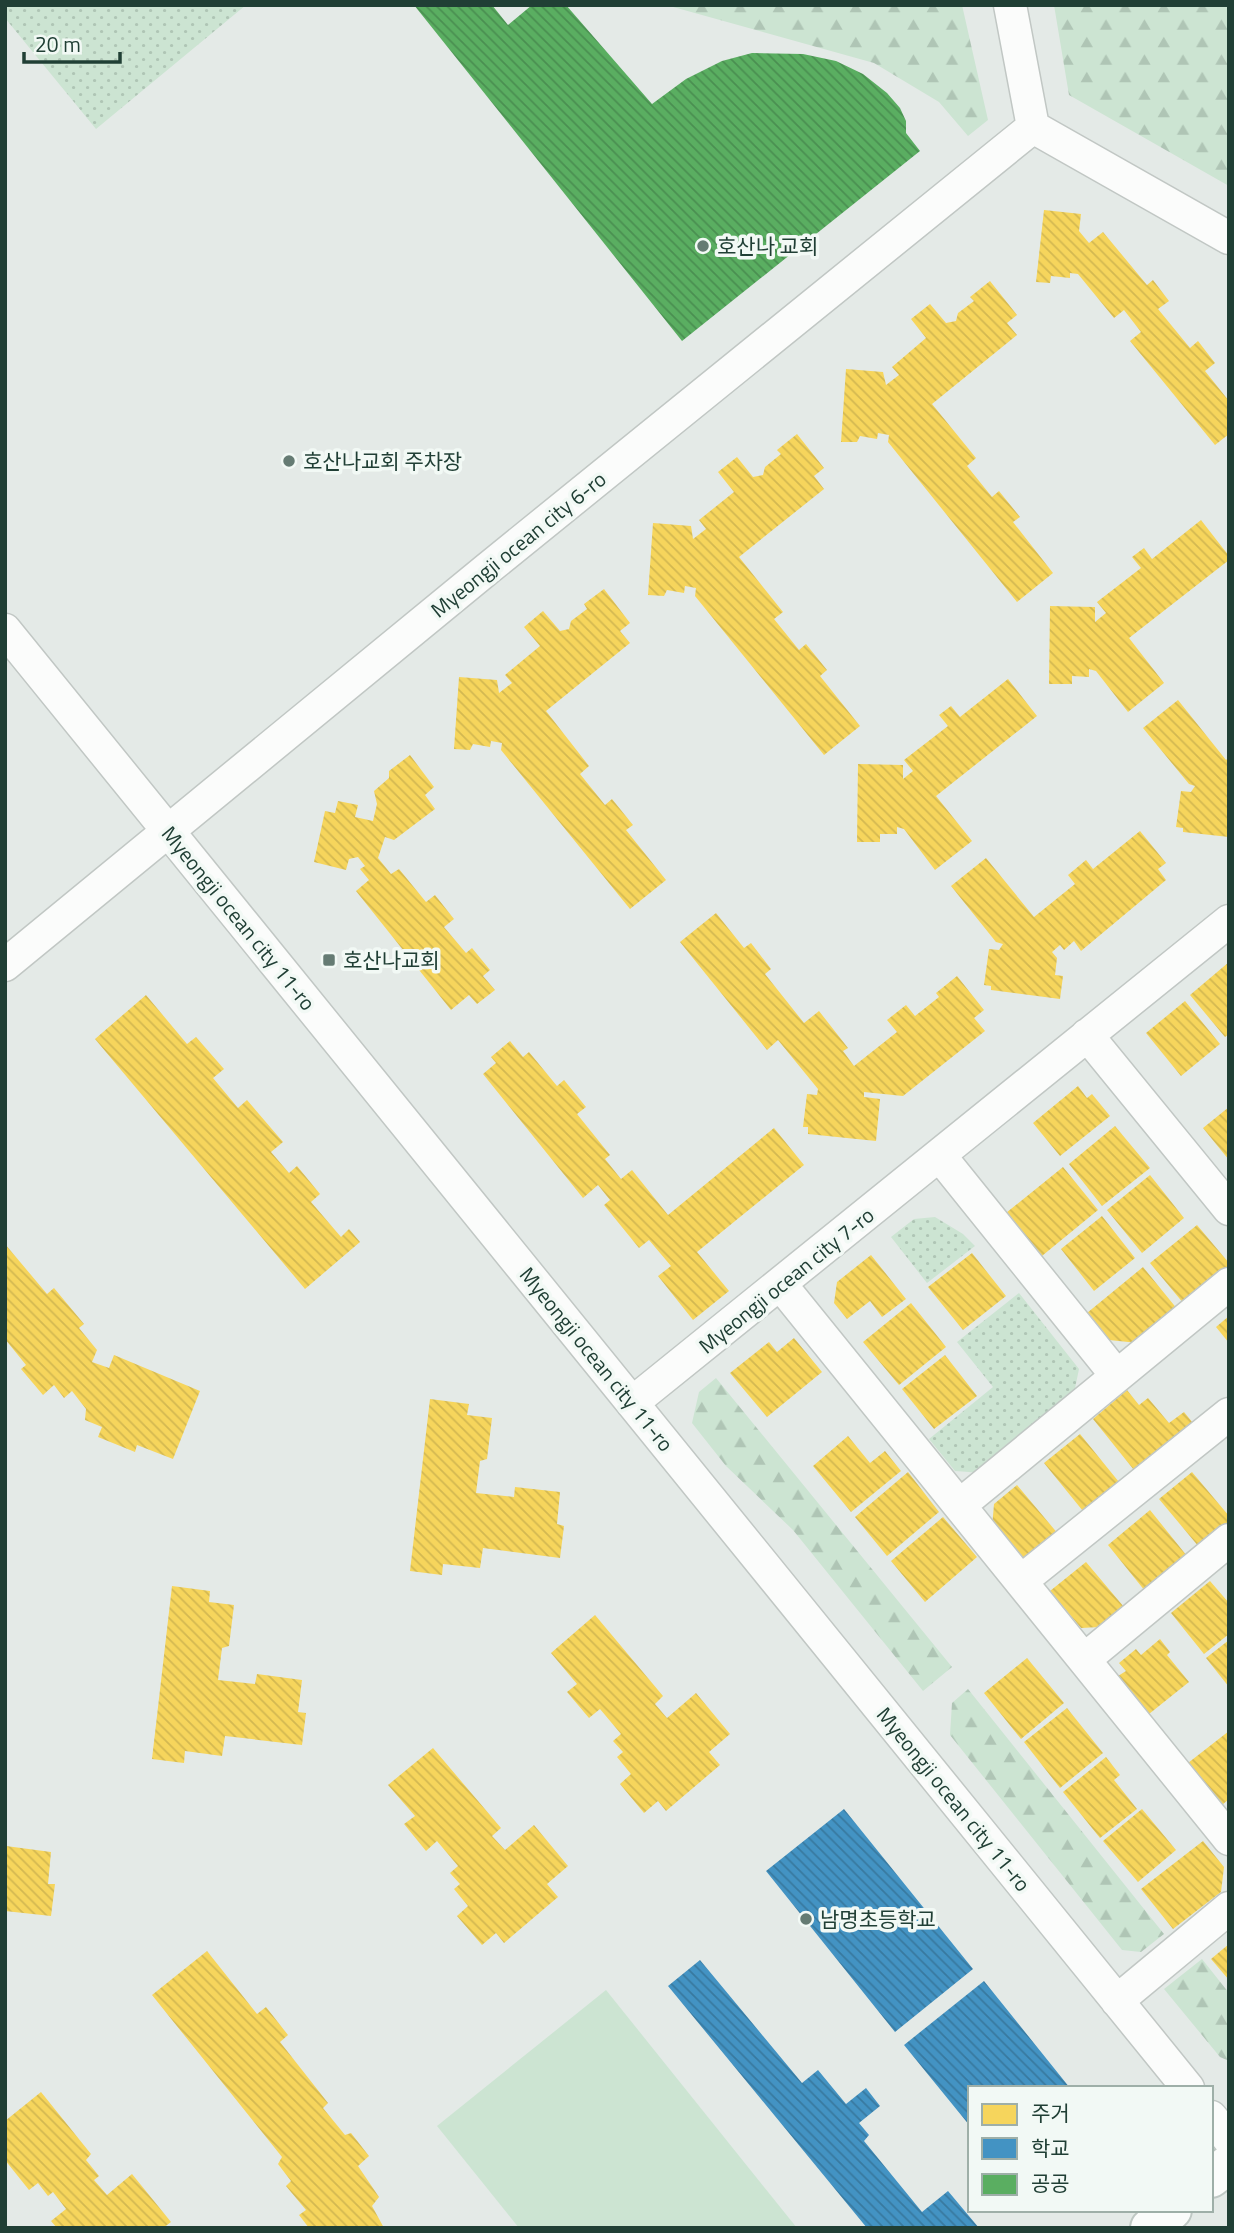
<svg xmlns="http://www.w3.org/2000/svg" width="1234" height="2233" font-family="'Titillium Web','Noto Sans KR',sans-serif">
<defs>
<pattern id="forest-firs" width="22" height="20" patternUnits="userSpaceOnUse" patternTransform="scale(1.75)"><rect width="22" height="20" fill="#cce4d2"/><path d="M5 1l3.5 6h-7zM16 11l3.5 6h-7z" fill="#afc5b5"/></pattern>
<pattern id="garden-dots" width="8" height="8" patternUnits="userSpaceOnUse" patternTransform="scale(1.75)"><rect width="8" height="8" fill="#cce4d2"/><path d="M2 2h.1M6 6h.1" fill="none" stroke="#afc5b5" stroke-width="1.8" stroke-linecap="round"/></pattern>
<pattern id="homes-back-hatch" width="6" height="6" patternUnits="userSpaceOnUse" patternTransform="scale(1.75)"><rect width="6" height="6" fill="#f6d55c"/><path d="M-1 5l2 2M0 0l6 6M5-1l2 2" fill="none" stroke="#d3b851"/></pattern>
<pattern id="schools-back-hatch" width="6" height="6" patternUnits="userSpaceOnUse" patternTransform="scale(1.75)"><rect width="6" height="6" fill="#4393c3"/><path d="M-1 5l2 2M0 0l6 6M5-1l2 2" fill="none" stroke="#38799f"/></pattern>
<pattern id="public-back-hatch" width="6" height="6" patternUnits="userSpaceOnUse" patternTransform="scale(1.75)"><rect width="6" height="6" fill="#5aae61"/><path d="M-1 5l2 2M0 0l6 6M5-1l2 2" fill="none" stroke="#4a8f51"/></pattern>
</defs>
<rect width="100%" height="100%" fill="#e4eae7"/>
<path fill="url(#forest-firs)" d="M666,5H962L988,120L968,136L939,102L874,63Z
M1054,5H1229V186L1069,95Z
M716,1378L952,1667L923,1691L793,1530L726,1466L692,1423L699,1392Z
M968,1689L1164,1934L1141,1952L1122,1950L950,1735L952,1703Z
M1202,1959L1229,1993V2061L1220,2057L1164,1989Z"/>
<path fill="url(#garden-dots)" d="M5,5H246L96,129L5,18Z
M935,1217L963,1234L975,1246L927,1283L891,1237L914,1219Z
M1019,1293L1079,1369L1073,1398L983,1473L955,1471L929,1439L993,1387L957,1342Z"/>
<path fill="#cce4d2" d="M606,1990L797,2228H519L437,2126Z"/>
<path fill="url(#homes-back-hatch)" d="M1044,210L1081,214L1079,231L1089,243L1103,232L1147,285L1153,280L1169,301L1158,309L1190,348L1198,341L1215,363L1205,371L1229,401V434L1215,445L1130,341L1141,332L1124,310L1114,318L1078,274L1070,273V278L1051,276L1050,283L1036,282Z
M990,281L1017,315L1007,323L1017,335L932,404L976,458L967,466L992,497L999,491L1020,517L1013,522L1053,573L1017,602L888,442L889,435L878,433L877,439L860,436L857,442H841L846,369L883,372L886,385L899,375L892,367L926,338L911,319L930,304L946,323L956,321L958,313L974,301L970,297Z
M797,434L824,468L814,476L824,489L739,557L783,612L774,619L799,650L806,644L827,670L820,676L860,726L824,755L695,596L696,588L685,586L684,593L667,590L664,596L648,595L653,523L691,526L693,539L706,529L699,520L734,492L718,472L737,457L753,477L763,475L765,467L781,454L777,450Z
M1201,520L1229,556V560L1129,638L1164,683L1128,712L1096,671L1089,669V677L1072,676V684H1049L1050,606L1095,607V622L1106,613L1097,602L1141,568L1132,557L1144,548L1152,559Z
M604,589L630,623L620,631L630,643L546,711L589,766L580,774L605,805L612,799L633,825L626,830L666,880L630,909L501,750L502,743L491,741L490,747L473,744L470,750L454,749L459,677L497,680L499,693L512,683L505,675L540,646L524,627L543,611L560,631L569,629L571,621L587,609L584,604Z
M1008,679L1037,716L936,796L972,841L935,870L904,829L897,827V834H880V842H857L858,764L903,765V779L913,771L904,760L948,726L939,715L951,706L960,717Z
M1178,700L1226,760L1229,757V837L1183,832V828L1176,827L1181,791L1191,792L1195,786L1189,784L1143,728Z
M410,755L434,787L425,795L435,809L394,840L385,837L378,858L391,874L399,869L426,902L435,895L454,919L444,927L466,953L472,948L490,970L483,976L495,990L477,1004L469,995L451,1010L356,891L369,880L360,869L365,866L358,857L349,859L346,870L314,862L325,811L335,813L338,801L358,805L355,817L373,821L377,804L374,791L389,778V771Z
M1140,831L1166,863L1158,869L1166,880L1081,951L1074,941L1064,950L1060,945L1052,952L1057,958L1055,975L1063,976L1060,999L991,990V986L984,985L989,949L999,950L1003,944L996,942L951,886L986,858L1034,917L1075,884L1068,875L1086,860L1093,869Z
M716,913L744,948L751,943L771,969L765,974L804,1023L819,1011L848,1048L843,1051L854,1066L897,1032L887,1020L906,1005L915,1016L939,997L936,993L957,976L984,1010L974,1018L985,1031L903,1096L864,1092V1097L880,1099L876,1141L808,1134V1127H803L807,1094L817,1095L818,1089L778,1040L767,1050L680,942Z
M1229,962V1034L1225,1037L1190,995Z
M146,995L187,1044L196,1037L224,1069L213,1078L238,1108L247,1100L283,1142L271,1152L289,1173L297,1166L320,1194L311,1202L341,1237L349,1229L360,1242L305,1289L95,1039Z
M1185,1001L1220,1044L1181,1076L1146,1033Z
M510,1041L523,1057L529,1052L557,1086L564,1080L586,1107L577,1114L610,1155L605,1159L621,1179L632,1170L668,1215L774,1128L804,1165L697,1252L729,1291L693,1320L658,1276L671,1266L649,1240L639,1248L604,1205L610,1200L598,1185L583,1198L483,1074L496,1063L491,1057Z
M1078,1086L1087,1098L1092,1094L1110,1116L1060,1156L1033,1123Z
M1229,1107V1160L1203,1128Z
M1115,1126L1150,1168L1102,1206L1069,1164Z
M1063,1167L1098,1210L1037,1260L1001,1217Z
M1150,1175L1184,1218L1142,1253L1107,1210Z
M1102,1216L1135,1258L1094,1291L1061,1249Z
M1197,1225L1229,1263V1267L1184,1304L1150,1263Z
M5,1244L47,1294L54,1288L84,1324L79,1328L97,1350L92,1362L109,1368L114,1355L200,1391L173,1459L137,1445L135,1452L98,1437L102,1427L85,1420L86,1409L72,1391L64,1398L54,1385L43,1395L21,1369L26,1365L5,1339Z
M972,1253L1006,1296L963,1330L928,1287Z
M871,1255L906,1299L882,1317L870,1301L847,1319L834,1303L837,1282Z
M1143,1267L1178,1310L1138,1343L1109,1340L1087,1313Z
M911,1303L946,1347L899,1385L863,1342Z
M1229,1316V1343L1216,1327Z
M794,1338L822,1372L767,1417L730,1373L769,1342L777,1352Z
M945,1355L977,1396L934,1429L902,1389Z
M1127,1390L1139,1405L1148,1398L1169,1423L1184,1412L1197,1428L1138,1475L1093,1419Z
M430,1399L469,1404L467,1415L492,1418L487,1459L480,1461L476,1493L514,1497L515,1487L560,1492L557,1524L564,1526L560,1558L483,1548L480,1568L443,1564L442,1575L410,1571Z
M1080,1434L1123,1487L1087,1516L1044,1463Z
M848,1436L870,1463L885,1451L901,1471L851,1512L813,1466Z
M908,1472L939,1512L887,1556L855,1517Z
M1192,1472L1229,1516V1522L1199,1547L1159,1499Z
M1017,1485L1059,1535L1023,1565L992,1528L994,1504Z
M1150,1510L1187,1556L1145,1591L1108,1545Z
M943,1517L977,1557L925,1602L891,1561Z
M1086,1562L1124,1607L1100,1627L1081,1628L1050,1591Z
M1210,1581L1229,1603V1634L1204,1654L1171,1613Z
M172,1586L210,1591L209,1602L234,1605L229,1646L222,1648L218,1680L255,1684L257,1674L302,1680L298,1712L306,1713L302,1745L225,1736L222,1756L185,1751L184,1763L152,1759Z
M595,1615L663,1696L655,1704L667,1718L696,1693L730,1734L709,1752L720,1765L666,1811L658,1801L644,1813L620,1784L631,1774L617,1757L623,1752L613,1741L621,1734L600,1709L589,1718L567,1692L577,1684L551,1653Z
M1160,1639L1170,1652L1167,1655L1189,1682L1149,1714L1118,1676L1126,1671L1119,1663L1136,1649L1141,1655Z
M1229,1640V1687L1206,1658Z
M1027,1658L1064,1703L1021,1739L984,1693Z
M1067,1708L1103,1753L1060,1788L1024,1742Z
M1229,1731V1799L1222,1805L1188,1763Z
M433,1748L501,1828L492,1836L505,1850L534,1825L568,1866L547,1884L558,1897L504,1943L496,1933L482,1945L457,1916L468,1906L454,1889L460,1884L450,1873L458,1866L437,1841L426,1851L404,1824L415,1816L388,1785Z
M1106,1757L1120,1775L1114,1780L1137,1809L1100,1838L1063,1792Z
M1142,1809L1176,1850L1138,1882L1103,1841Z
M1203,1841L1224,1867L1221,1892L1173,1929L1141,1889Z
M6,1846L51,1852L48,1884H55L51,1916L5,1911Z
M1229,1944V1980L1211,1959Z
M207,1951L257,2014L266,2007L288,2035L280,2042L328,2103L323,2108L345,2135L351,2133L369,2156L358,2166L379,2197L372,2206L384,2228H309L299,2215L306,2210L286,2186L291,2181L278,2164L282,2157L152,1995Z
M41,2092L91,2154L86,2160L99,2176L94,2180L107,2195L132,2174L171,2222L163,2228H57L51,2221L66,2209L53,2192L48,2196L38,2183L29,2190L5,2160V2121Z"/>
<path fill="url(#schools-back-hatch)" d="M844,1809L973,1969L895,2032L766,1871Z
M700,1960L802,2083L818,2070L846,2104L866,2088L880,2106L859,2123L869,2135L864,2141L922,2212L948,2191L979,2228H867L668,1986Z
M984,1981L1070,2088H970V2126L904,2045Z"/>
<path fill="url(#public-back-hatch)" d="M414,5H492L508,25L532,5H566L652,104L686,79L722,61L752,53L803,54L836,61L863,74L887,93L900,108L906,121V133L920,151L682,341Z"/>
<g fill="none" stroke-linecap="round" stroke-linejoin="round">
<defs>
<path id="minor" d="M1010,5L1033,127L1229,238
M5,630L1188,2088
M5,965L486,570L1033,127
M1087,1035L1229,1209
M940,1156L1117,1376
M781,1285L1229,1839
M632,1403L1229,921
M960,1505L1229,1284
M1021,1581L1229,1414
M1085,1659L1229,1540
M1117,2001L1229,1908
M1211,2117L1229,2139"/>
<path id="secondary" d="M1211,2178L1229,2164
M1150,2228L1172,2210"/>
</defs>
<use href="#minor" stroke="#c1c7c4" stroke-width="35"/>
<use href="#secondary" stroke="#bfc8c4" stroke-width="42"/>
<use href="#minor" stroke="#fbfcfb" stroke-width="32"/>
<use href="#secondary" stroke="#fbfcfb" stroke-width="38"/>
</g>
<g fill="#657b73" stroke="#f2f9f5" stroke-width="2.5">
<circle cx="703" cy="246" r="7"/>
<circle cx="289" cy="461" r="7"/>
<rect x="322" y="953" width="14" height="14" rx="3.5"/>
<circle cx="806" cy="1919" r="7"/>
</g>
<g text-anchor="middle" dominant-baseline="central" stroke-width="7" stroke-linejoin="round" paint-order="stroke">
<g font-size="21" fill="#203f35" stroke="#f2f9f5" text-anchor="start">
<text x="717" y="246">호산나 교회</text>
<text x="303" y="461">호산나교회 주차장</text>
<text x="343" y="960">호산나교회</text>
<text x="820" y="1919">남명초등학교</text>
</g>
<g font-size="21" fill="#203f35" stroke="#f2f9f5">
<text transform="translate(518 544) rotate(-39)">Myeongji ocean city 6-ro</text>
<text transform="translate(239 918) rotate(51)">Myeongji ocean city 11-ro</text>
<text transform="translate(786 1280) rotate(-39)">Myeongji ocean city 7-ro</text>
<text transform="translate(597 1359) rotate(51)">Myeongji ocean city 11-ro</text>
<text transform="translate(954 1799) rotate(51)">Myeongji ocean city 11-ro</text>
</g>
</g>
<rect width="1234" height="2233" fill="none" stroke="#203f35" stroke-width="14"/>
<rect x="968" y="2086" width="245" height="126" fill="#f2f9f5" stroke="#9eafa8" stroke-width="2"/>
<rect x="982" y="2104" width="35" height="21" fill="#f6d55c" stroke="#9eafa8" stroke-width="2"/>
<text x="1031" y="2121" font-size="21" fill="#203f35">주거</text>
<rect x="982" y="2138" width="35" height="21" fill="#4393c3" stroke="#9eafa8" stroke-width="2"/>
<text x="1031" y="2156" font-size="21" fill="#203f35">학교</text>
<rect x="982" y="2174" width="35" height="21" fill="#5aae61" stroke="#9eafa8" stroke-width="2"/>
<text x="1031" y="2191" font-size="21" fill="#203f35">공공</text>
<path d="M24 52v10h96v-10" fill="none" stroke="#203f35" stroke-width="3.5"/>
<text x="35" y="52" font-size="21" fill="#203f35" stroke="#f2f9f5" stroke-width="5" paint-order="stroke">20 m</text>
</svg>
